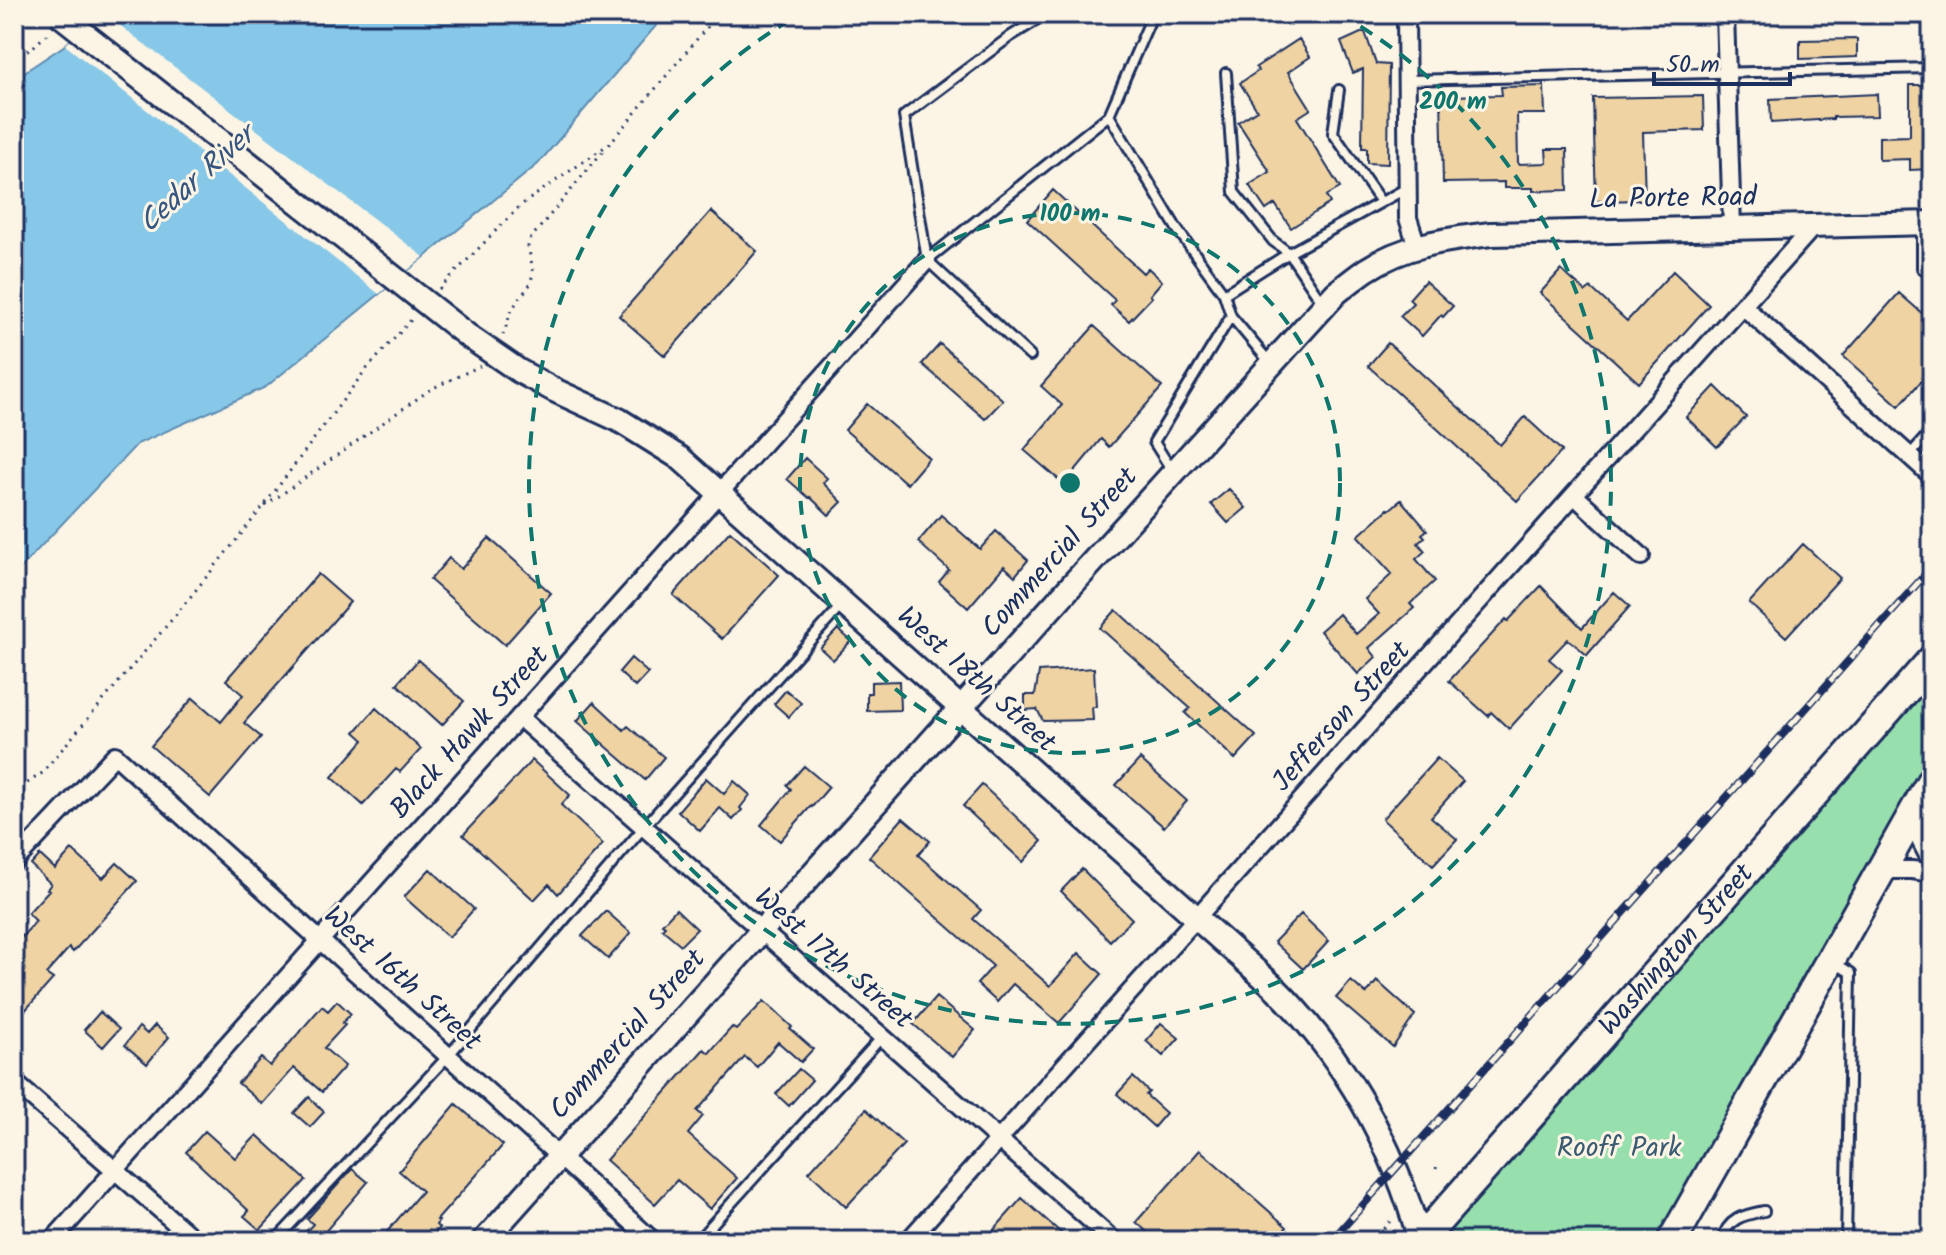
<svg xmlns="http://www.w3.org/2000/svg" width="1946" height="1255" font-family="Kalam,sans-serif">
<rect width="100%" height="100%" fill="#fcf5e5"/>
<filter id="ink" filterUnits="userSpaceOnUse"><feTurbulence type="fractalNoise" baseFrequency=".0125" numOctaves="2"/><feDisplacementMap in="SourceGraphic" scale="16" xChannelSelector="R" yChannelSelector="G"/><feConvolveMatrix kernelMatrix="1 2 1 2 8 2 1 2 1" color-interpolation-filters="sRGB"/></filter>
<g filter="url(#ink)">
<path fill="#97e0ae" stroke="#598886" stroke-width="2" d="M1932,658V779L1672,1241H1411Z"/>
<path fill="#87c8e8" stroke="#5c8bb1" stroke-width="2" d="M100,14H666L538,164L266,387L137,444L14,575V79L65,45Z"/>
<path fill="#fcf5e5" d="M100,14H105L424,257L379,294L65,45Z"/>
<path fill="#efd3a3" stroke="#1b2f5e" stroke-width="2" d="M1363,32H1365L1376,64L1389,65L1388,164L1367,163V148H1362L1363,69L1353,73L1341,42Z
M1299,39L1310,57L1288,72L1311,109L1297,118L1340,188L1326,196L1330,203L1291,228L1275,204L1266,210L1249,185L1270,172L1238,122L1257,110L1240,83L1258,71L1256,67Z
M1857,39V57L1800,59V40Z
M1910,85H1932V169L1910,170V159L1879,160V137L1910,136Z
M1544,86L1545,114H1517L1518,164L1547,163L1546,149H1567L1568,190L1533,191V188H1504V182L1443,183L1441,96L1502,95L1501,87Z
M1877,94L1878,116L1833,117V119L1771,123L1770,99Z
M1703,96L1704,130L1643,132L1645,200L1596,201L1593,98Z
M1053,190L1143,273L1148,268L1162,281L1150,295L1152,297L1129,321L1111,305L1115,300L1027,220Z
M711,211L757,251L665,356L619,316Z
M1561,270L1586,292L1591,288L1627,321L1673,271L1709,305L1639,383L1540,293Z
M1425,281L1453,306L1443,317L1441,315L1422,336L1400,316L1413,303L1409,299Z
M1899,293L1932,322V369L1899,406L1843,356Z
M1094,326L1162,387L1109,447L1101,439L1064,484L1024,450L1062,405L1041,386Z
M1388,343L1500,445L1525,417L1562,451L1517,501L1368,366Z
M940,344L1003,400L985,419L922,364Z
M1715,386L1746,417L1717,447L1686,417Z
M867,404L929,458L907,484L845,430Z
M805,458L827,478L823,483L842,502L829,515L810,497L809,498L787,479Z
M1229,489L1246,508L1228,523L1211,504Z
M1401,500L1427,530L1422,534L1425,537L1418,543L1425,551L1416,559L1435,581L1410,604L1414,608L1369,648L1376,657L1358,674L1320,631L1339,614L1356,634L1379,614L1365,599L1392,574L1358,536L1388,509L1389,510Z
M941,515L980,549L996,531L1028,560L1015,576L1004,566L968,608L939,582L949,570L918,542Z
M730,531L779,575L722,639L673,595Z
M489,538L551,593L505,645L430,580L449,558L461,569Z
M1803,544L1840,578L1786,637L1749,603Z
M318,574L350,602L244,723L261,737L210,797L151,746L193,698L221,722L243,695L226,680Z
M1541,586L1582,628L1614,592L1630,606L1587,655L1568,639L1549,659L1562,670L1509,729L1491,712L1488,716L1449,681L1506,619L1508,621Z
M1116,610L1256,736L1235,759L1185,713L1190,708L1100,628Z
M838,629L851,641L833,660L820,648Z
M631,658L648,673L635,687L619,672Z
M418,660L464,701L442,725L397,684Z
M1094,668L1096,707H1092L1093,720L1043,721L1037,709L1025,710V695H1035L1039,672Z
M899,681L900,710L867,711V693H871V682Z
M786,690L801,703L789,717L774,704Z
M594,702L624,730L628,726L664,757L645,780L577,721Z
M376,708L421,749L400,772L396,769L363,805L332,777L364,740L355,732Z
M1437,758L1463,781L1431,817L1457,839L1433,865L1382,819Z
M1140,759L1187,801L1164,827L1116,785Z
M532,760L570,795L561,805L603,844L558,894L549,884L534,900L463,835Z
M804,766L829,787L812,807L811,806L780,841L761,825L791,789L787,785Z
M706,778L724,794L734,781L750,795L740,808L742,810L733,820L720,808L700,831L678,811Z
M982,785L1042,841L1023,862L963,806Z
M903,818L930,841L918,855L981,910L973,919L1050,986L1079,953L1102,974L1059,1023L1013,984L997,1002L977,984L993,966L869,857Z
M72,850L103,878L117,863L137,881L73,952L69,948L46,974L53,979L14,1023V946L36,921L28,913L49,890L47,889L51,884L31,865L40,855L55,869Z
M430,869L474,909L449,937L404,897Z
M1082,869L1132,919L1110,941L1061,891Z
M676,909L697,929L681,945L662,929L665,926L662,924Z
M606,911L631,933L608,959L582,936Z
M1301,914L1329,941L1303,969L1274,942Z
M1351,981L1366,994L1377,981L1415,1015L1393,1047L1336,998Z
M936,997L975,1030L952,1057L913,1024Z
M337,1001L351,1014L342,1023L345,1025L324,1048L345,1066L322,1092L294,1068L262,1104L238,1083L261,1058L270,1066L322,1006L328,1011Z
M764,1001L792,1027L790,1029L813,1049L801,1062L778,1042L757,1067L745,1057L697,1111L703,1116L688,1134L737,1178L710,1209L677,1180L655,1204L606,1160L704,1049L709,1053L732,1027L736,1030Z
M100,1012L119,1029L103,1047L84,1030Z
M1161,1023L1179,1038L1163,1056L1146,1041Z
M155,1025L169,1037L147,1064L125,1045L139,1027L147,1034Z
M799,1069L812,1080L789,1106L776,1094Z
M1133,1077L1149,1092L1146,1095L1166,1113L1154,1127L1117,1094Z
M309,1097L324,1112L310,1127L294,1113Z
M456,1104L503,1145L437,1220L439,1221L436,1225L439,1228L427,1241H379L422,1191L399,1171Z
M866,1109L904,1144L846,1207L809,1172Z
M205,1131L235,1158L257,1135L306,1180L260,1230L244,1216L249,1211L186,1152Z
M1200,1150L1287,1227L1275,1241H1157L1136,1222Z
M352,1169L368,1182L317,1241H297L313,1224L307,1219Z
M1022,1198L1070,1241H984Z"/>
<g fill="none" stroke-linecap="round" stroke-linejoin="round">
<defs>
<path id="lane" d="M1407,80L1932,68
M1339,90L1333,133L1381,202
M1109,115L1152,16L1168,14
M1922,226V268L1932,277
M927,260L904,116L1011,36L1047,14
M1224,294L1289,253L1273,241L1234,192L1226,73
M1324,305L1289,253L1407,188
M1030,356L927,260L1109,115L1177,229L1224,294L1231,316
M1909,456L1932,430
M1171,469L1154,442L1231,316L1271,364
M1835,963L1851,973L1846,1241
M275,1241L448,1056L644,827L841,606
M697,1241L882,1037
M1722,1241C1727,1218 1744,1215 1764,1211"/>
<path id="street" d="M1406,14L1408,218L1417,246
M1725,14L1732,227
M1743,306L1932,476
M1575,496L1641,556
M519,717L1114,1241
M1911,818L1921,842L1932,863
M14,862L115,755L653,1241
M1882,870H1912L1932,873
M14,1082L196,1241
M52,1241L927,260
M908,1241L1813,227"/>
<path id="secondary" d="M468,336L519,371L554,390L619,420L680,458L1272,985C1343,1055 1394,1145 1420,1241
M484,1241L976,691L1336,293C1346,285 1356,277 1366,270C1404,245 1448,239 1491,234L1932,223"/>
<g id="highway">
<path id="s1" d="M1420,1241L1932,660"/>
<path d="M1672,1241L1932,780"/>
</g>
</defs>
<use href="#lane" stroke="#1b2f5e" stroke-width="14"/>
<use href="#street" stroke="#1b2f5e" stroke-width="22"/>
<use href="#secondary" stroke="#1b2f5e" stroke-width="28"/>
<use href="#highway" stroke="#1b2f5e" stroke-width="34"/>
<path stroke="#1b2f5e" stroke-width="3" stroke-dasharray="2 6" stroke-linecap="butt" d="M14,60L32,48L48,33
M439,289L521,205L609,144L718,14
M503,335L512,309L531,283L533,270L528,246L531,238L604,150
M265,506L431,389L480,366
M14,792L41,774L174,617L263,507L364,372L412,319
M1436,1169L1437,1165
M1373,1241L1390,1221"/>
<use href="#lane" stroke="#fcf5e5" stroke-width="8"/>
<use href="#street" stroke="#fcf5e5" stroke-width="16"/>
<use href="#secondary" stroke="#fcf5e5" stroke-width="22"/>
<use href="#highway" stroke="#fcf5e5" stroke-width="28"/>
<defs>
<path id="rail" d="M1331,1241L1932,567"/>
</defs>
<use href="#rail" stroke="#1b2f5e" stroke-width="8"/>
<use href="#rail" stroke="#fcf5e5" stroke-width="5" stroke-dasharray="15" stroke-linecap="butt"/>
<defs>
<path id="secondary-bridge" d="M59,14L468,336"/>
</defs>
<use href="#secondary-bridge" stroke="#1b2f5e" stroke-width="28" stroke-linecap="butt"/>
<use href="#secondary-bridge" stroke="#fcf5e5" stroke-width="22"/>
</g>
</g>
<g fill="none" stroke="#0f766e" stroke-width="4" stroke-dasharray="14 10">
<circle cx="1070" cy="483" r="270"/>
<path d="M1340 14A541 541 0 1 1 800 14"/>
</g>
<g text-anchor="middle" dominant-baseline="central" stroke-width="6" stroke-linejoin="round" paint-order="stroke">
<g font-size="28" fill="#1b2f5e" stroke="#fcf5e5">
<text transform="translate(1673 199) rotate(-1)">La Porte Road</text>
<text transform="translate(1060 553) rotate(-48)">Commercial Street</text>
<text transform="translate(976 680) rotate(42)">West 18th Street</text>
<text transform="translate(1342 717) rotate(-48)">Jefferson Street</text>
<text transform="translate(470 733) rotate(-48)">Black Hawk Street</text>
<text stroke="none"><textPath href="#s1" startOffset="388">Washington Street</textPath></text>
<text transform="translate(833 959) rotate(41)">West 17th Street</text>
<text transform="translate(402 979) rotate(42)">West 16th Street</text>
<text transform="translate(628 1035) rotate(-48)">Commercial Street</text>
</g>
<g font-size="28" fill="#3a5b72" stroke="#fcf5e5">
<text x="1619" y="1148">Rooff Park</text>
</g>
<g font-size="30" font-style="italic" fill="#365580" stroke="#fcf5e5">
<text transform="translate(197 180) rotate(-42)">Cedar River</text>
</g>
</g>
<circle cx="1070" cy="483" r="12" fill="#0f766e" stroke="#fcf5e5" stroke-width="4"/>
<g font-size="24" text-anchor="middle" font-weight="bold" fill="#0f766e" stroke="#fcf5e5" stroke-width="6" stroke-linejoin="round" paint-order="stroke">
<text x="1453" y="109">200 m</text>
<text x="1070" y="221">100 m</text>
</g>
<rect width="1946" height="1255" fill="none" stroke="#fcf5e5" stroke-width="48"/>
<rect x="24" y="24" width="1898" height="1207" fill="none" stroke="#1b2f5e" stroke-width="3" filter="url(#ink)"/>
<path d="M1654 72v12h136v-12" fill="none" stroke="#1b2f5e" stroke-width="4"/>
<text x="1666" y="72" font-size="24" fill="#1b2f5e" stroke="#fcf5e5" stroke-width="6" paint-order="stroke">50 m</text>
</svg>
